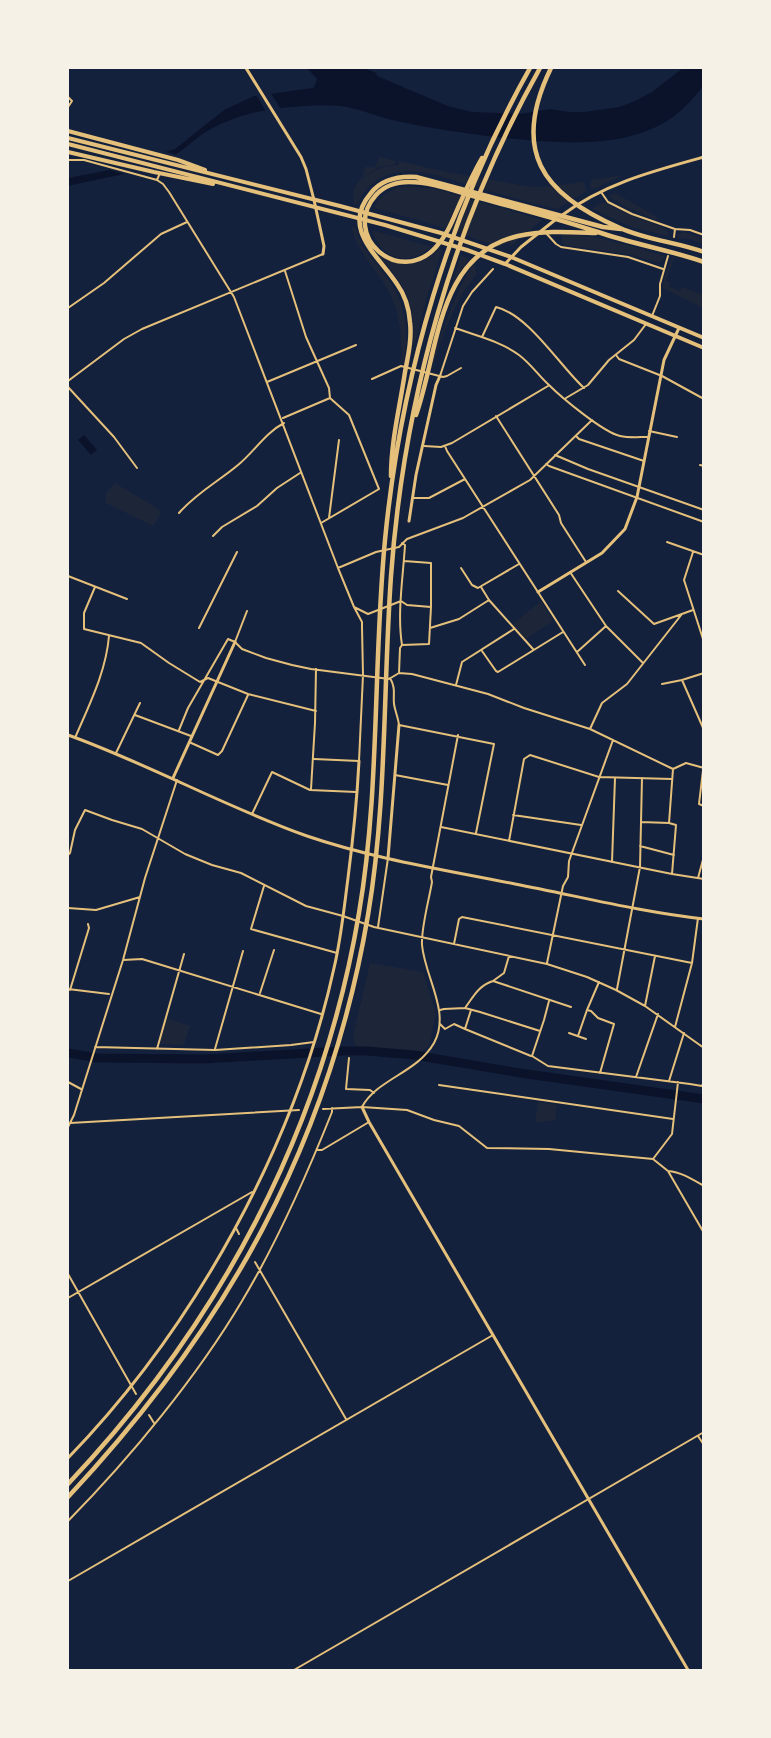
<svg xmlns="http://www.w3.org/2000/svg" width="771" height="1738" font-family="Manrope,sans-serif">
<rect width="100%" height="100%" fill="#14213d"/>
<path fill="#1d2539" d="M379,157L396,161L395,164L379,167L362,177L366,166L375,168Z
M399,161L447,172L531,187H543L582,182H584L586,189L585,192L557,209C528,202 500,194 472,186C448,179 420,167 395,173C376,177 365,188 357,204H354C354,201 353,196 353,193C355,176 382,165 398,165Z
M624,175L593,189L590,187L591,180Z
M405,186L436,189L542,220L511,246L507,242L500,247L422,221L374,208C380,195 390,190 405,186Z
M615,193L657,217L656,220L626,207L608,196Z
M601,203H605L635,217L664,228L669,233L668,236L632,227L592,209Z
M352,227L356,228C360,248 374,260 386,276C405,300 410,331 404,361H401C402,336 400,310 387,288C375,268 356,250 352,227Z
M372,230L429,246L431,247C408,268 380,258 372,230Z
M684,232L703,238V244L689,239L677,238L679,234Z
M562,235C596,234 632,246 665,256L662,261L658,263L632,255L565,245L562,242Z
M439,248L442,250L428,293L414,346L413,345C416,303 407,288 379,257L381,256C400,269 424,266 439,248Z
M461,255L469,259L459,273L450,291Z
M672,257L674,258L666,281L670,282L669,287L680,291L682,287L703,295V308L663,288V282Z
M474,264L477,274C454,300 443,336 432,368C434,349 461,278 474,264Z
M115,483L157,508L161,513L153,526L106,503V493Z
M541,601L553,621L526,639L513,624Z
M370,963L423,972L436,1014L429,1046L421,1052L355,1046L353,1036Z
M166,1018L190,1026L184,1045L159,1044Z
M538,1102L557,1105L555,1120L535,1123Z"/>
<path fill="#0b132b" d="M307,68H364L376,73L377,76L448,106L472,112L520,114L550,109L569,112H584L619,107L635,101L652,92L683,68H703V86C690,103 676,118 656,127C607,150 547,142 495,137C462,133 429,128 396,121C377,117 359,108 340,106C321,104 300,106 281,108C253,111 223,120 201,135C188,145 178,155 164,161C133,175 100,178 68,186V178L109,170L175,149L224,110L254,96L313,88L315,85L317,79Z
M84,435L97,450L91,455L78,440Z"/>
<path fill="#14213d" d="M269,90L282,111L267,113L255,93Z
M160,150L180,156L151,170L133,176L102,168Z"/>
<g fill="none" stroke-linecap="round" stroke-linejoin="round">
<path stroke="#0b132b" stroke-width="9" d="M68,1053L98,1058L205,1059L342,1051H367L414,1055L520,1073L704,1099"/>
<path stroke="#e5c07b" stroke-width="2" d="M68,97L72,101L68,107
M68,160H84L157,180L160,173
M157,180L163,184L169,192L234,297L338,568L354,607L362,622V627L363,675L359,761L314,759
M601,192L608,202L632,214L675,229L690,230L704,235
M546,233L556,244L561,247L628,257L663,269
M674,237L675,229
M285,271L306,337L329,388L330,398L349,415L379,489L321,523
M68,308L104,283L161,234L187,222
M652,316L660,296V284L668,256
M455,328C477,336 500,341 519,355C531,364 538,375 549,385C562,398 603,432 620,436C629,438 639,437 648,437
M482,337L496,307C529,315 559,365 584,388
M616,355L619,359L662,376L704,399
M440,376L463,306L472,292L493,269
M372,379L401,366L443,377L447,376L461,368
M68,381L124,339L142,329L323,254
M267,382L356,345
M68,387L114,437L137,468
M566,398L588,385L609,360L634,340L646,324
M496,416L559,515L561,523L586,562
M283,418L330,398
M649,431L677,437
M576,436L579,439L644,461
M424,446L441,447L452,443L548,386
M445,446L447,451L585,665
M555,455L588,469L704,510
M546,464L549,466L704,522
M700,465L704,466
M413,498H429L465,479
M179,513C196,493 219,481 238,465C254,452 265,433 284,423
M329,518L339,440
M213,536L222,527L257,506L277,488L300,473
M667,542L704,555
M402,543L405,545C403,578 397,613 402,645
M693,552L684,580L703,639
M404,561L431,563V607
M338,568L376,552L399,547L407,539L463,518L530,480L592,420
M461,568L472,585L478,588L519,564
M570,572L606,626L643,663
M68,576L127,599
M95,587L84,613V629L141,643L169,663L200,682L208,678L248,694L316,711
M481,587L489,600L533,649
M618,591L654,624L693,610
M354,607L368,614L401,601L407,605L431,607L429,644L402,645L400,648L399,673
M199,628L237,552
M430,628L459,619L489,600
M235,642L247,611
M482,651L496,671L498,672L563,632
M577,652L606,626
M390,678C396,688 393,694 394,704C395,711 398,717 399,725L494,744L476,833
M682,680L704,730
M662,684L682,680L704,673
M456,685L462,662L514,629
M135,715L191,736
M590,729L602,703L627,684L682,614
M179,730L188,708L228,639L235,642L242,649L266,658L292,665L311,669L389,679L399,673L412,674L488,694L524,708L590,729L673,769L686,763L704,768
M75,738C89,705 106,672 109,636
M189,742L218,755L222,751L248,695
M116,753L140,703
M704,762L699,804L704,806
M395,775L448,785
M311,789L315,723L316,669
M252,814L272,772L310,790L356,792
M513,815L581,825
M669,823L673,769
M441,827L672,874L676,825L669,823L641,822
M509,841L524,759L530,755L599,777L672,779
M640,846L674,855
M68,855L70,853L75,830L85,810L112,820L142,829L185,854L212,865L241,873L306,906L343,916L374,927L547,964L587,977L616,990L645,1006L704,1048
M612,862L615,778
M672,874L704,879
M698,878L704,856
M264,886L251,929L337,953
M68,908L96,910L140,897
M378,927L388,858
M454,944L459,919L462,917L692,963
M509,956L504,973L493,981L571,1007
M123,960L142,959L321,1014
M547,963L563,886L568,877L569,861L613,740
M68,989L109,994
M617,989L640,867L642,778
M70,990L89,928L88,924
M260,993L274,950
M549,1001L544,1020L532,1056L548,1066L690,1084L702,1086L704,1082
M645,1006L655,956
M465,1008L480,1012L540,1031
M440,1010L444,1009L465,1008C474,996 478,986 493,981
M471,1010L465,1029L531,1056
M587,1010L591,1011L598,1018L614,1024L600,1073
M440,1024L445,1029L454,1024L465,1029
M675,1027L692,963L698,918
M569,1033L586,1039
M578,1036L587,1010L599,982
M95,1047L215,1050L291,1045L314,1042
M157,1049L184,954
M215,1049L243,951
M349,1058L346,1089L370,1090L374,1093
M636,1077L658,1014
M669,1081L684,1033
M68,1082L81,1089
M439,1085L673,1119
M362,1107C377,1079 417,1073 434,1043C451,1012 425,978 422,945C421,928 429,900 432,882L431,877L458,735
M323,1109L362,1107L407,1110L434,1120L459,1126L487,1148L549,1149L653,1159L668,1171L704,1233
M70,1123L299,1110
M68,1127L74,1115L123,960L145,878L177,780
M317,1150H322L369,1122
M653,1159L672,1134L678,1082
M668,1171C681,1172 692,1179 704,1186
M236,1228L239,1234
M255,1262L346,1419
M68,1274L136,1394
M68,1298L252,1192
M149,1415L154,1423
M698,1436L704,1445
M68,1521C130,1458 197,1377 242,1301C278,1241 306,1177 332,1112V1108
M68,1581L493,1335
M294,1670L704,1432"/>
<path stroke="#e5c07b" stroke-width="3" d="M246,68L301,157L306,169L314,200L324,246L323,254
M561,216C603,184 653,171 704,157
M505,264L521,247L555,220
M409,521L416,475L436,385L440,376
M538,592L602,553L625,529L637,497L664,360L679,328
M173,778L235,642
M388,858L399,725
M362,1107L369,1122L688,1670
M68,1458C194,1328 295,1146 334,968C341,939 344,908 348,878C353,839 357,800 359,761"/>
<path stroke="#e5c07b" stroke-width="3" d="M68,735C149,764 225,807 307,836C374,859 446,870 515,884C578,896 640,912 704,919"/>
<path stroke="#e5c07b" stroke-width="4" d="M68,131L178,160L205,170
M68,138L340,206L441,233L511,257L704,338
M68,144L385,225L467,250L505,264L704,348
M68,152L154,172L213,184"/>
<path stroke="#e5c07b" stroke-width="4.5" d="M551,68C511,150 541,194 620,228C647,240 676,242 704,252
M482,158C474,172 468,185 462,199C454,216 449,233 436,247C399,288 340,235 376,195C384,186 397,182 409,182C433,182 457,192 480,198C519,209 559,219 598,232C633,244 669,250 704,262
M416,415C439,351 436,255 518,236C544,230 570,232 596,233
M391,476C391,441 400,406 405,372C408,356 412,339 410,322C409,309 405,295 397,284C379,256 340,229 371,193C382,179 399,176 416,177L603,227L621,229
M68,1484C219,1324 322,1132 359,913C380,790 373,664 385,540C401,375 449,212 530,68
M68,1497C226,1328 329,1145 368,915C387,803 383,689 391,576C404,398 453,223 540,68"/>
</g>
<rect width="771" height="1738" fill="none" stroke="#f6f1e7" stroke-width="138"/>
</svg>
